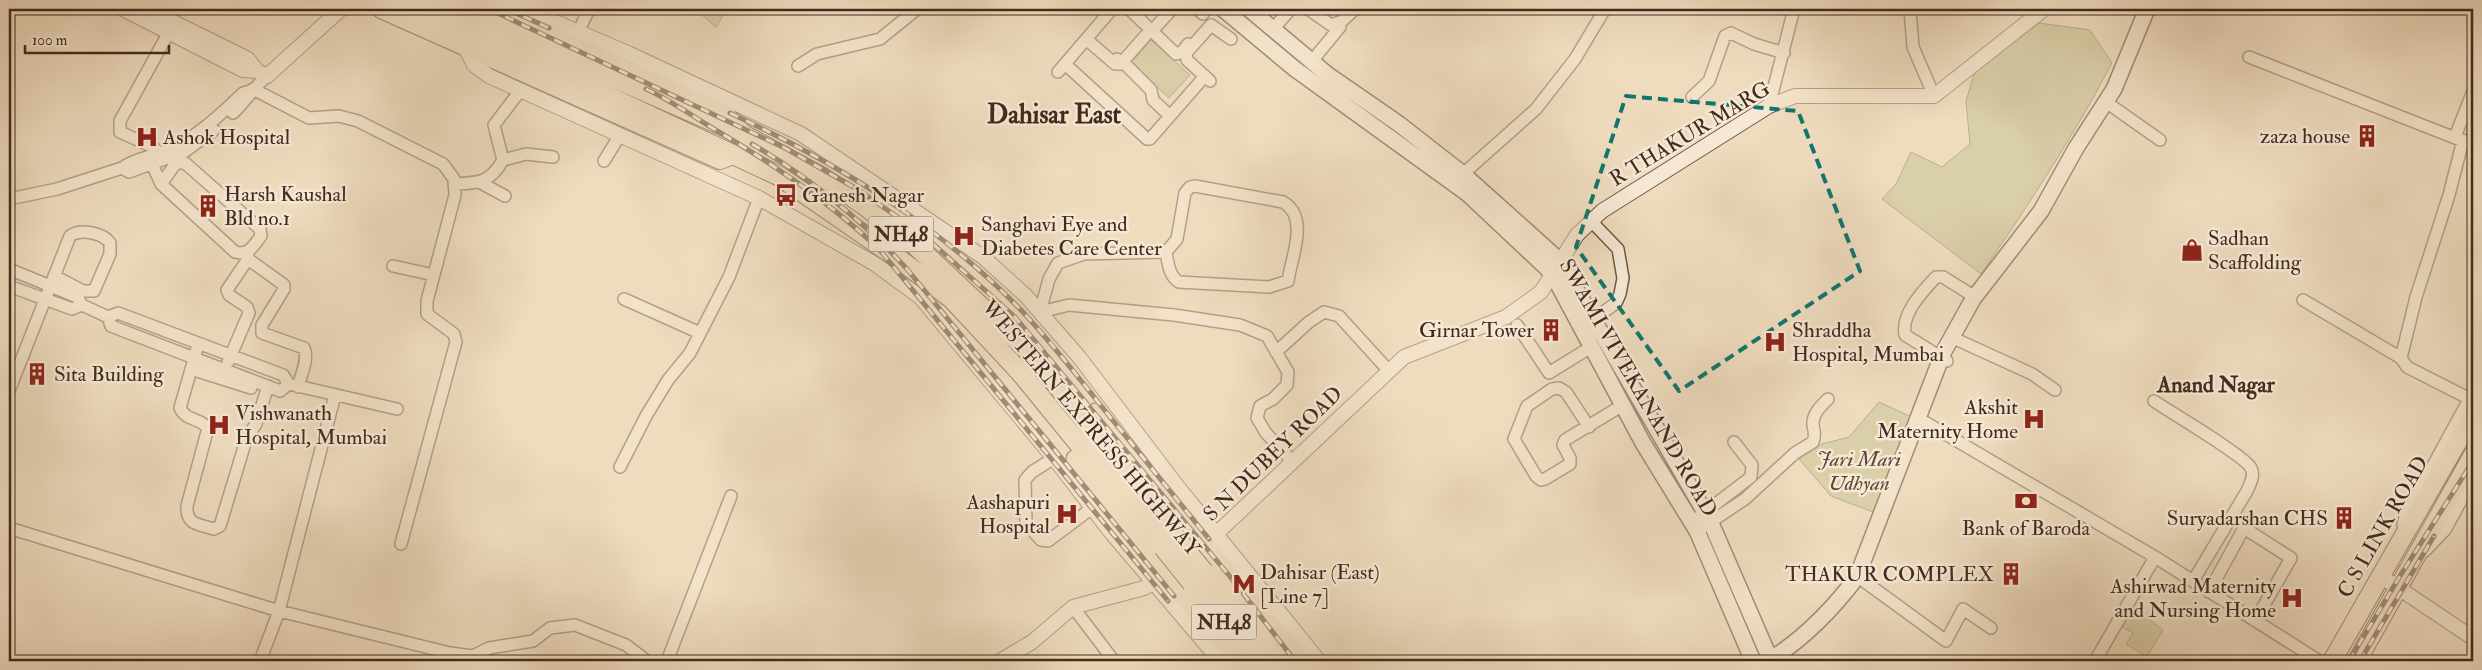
<svg xmlns="http://www.w3.org/2000/svg" width="2482" height="670" font-family="'IM FELL Double Pica',serif">
<rect width="100%" height="100%" fill="#efdcbf"/>
<filter id="stains"><feTurbulence type="fractalNoise" baseFrequency=".004" numOctaves="4"/><feColorMatrix values="0 0 0 0 .2 0 0 0 0 .09 0 0 0 0 .02 0 0 0 .5 -.17"/></filter>
<radialGradient id="worn" r=".72"><stop offset=".6" stop-color="#630" stop-opacity="0"/><stop offset="1" stop-color="#630" stop-opacity=".3"/></radialGradient>
<path fill="#bfbf8e" stroke="#807556" d="M695,9H727L716,27Z
M2039,23L2090,30L2112,63C2073,137 2028,206 1981,274L1882,199L1896,184L1911,152L1942,167L1970,144L1966,101L1975,71Z
M1151,40L1190,75L1169,98L1131,63Z
M1879,402L1916,419L1881,515L1831,496L1799,459L1822,444L1849,437Z
M2131,606L2163,630L2147,657L2126,644L2133,633L2120,626Z"/>
<g fill="none" stroke-linecap="round" stroke-linejoin="round">
<defs>
<path id="minor" d="M1129,9L1176,54L1182,52L1188,44
M1197,9L1203,14
M1308,9L1331,25L1342,21L1355,9
M1910,9L1913,47L1934,96
M1273,29L1288,12V9
M1152,31L1172,9
M575,39L589,9
M1086,39L1115,64H1125L1151,90L1153,100L1170,116
M2249,57L2473,145
M1117,59L1122,62L1124,60L1146,35
M1312,61L1340,27
M1065,64L1147,139H1150L1205,76
M798,66L817,54L880,39L917,9
M1058,72L1112,9
M1210,81L1187,60L1186,53L1211,25L1231,39
M253,89L309,118L339,116L358,121L443,164L454,179L455,195L427,301V314L454,334L456,342L401,544
M1692,97L1709,81L1725,36L1731,33L1754,44L1784,53
M2106,102L2160,140
M1769,106L1794,9
M233,113C246,101 253,88 267,76
M2455,137L2473,91
M2463,140L2449,195L2416,297L2401,358L2407,367L2470,399
M159,153L153,147L120,132V121L169,32
M503,160L526,154L553,157
M604,161L620,135
M152,164L161,184L176,163H185L260,229L261,236C253,246 249,256 235,252L161,184
M122,168L129,172L184,152L214,130
M1463,174L1536,109L1575,59L1605,9
M481,183L505,196
M454,184C479,183 490,183 503,160L494,125L520,91
M9,199L57,189L122,168C135,158 151,157 165,151C196,138 219,116 243,93L250,91
M1591,221L1618,249L1623,278L1620,294L1616,303L1594,319
M248,259L284,285V289L262,325V333L304,348C309,359 301,375 298,387
M393,266L434,275
M9,269L77,297L82,305
M9,286L72,309L82,305
M624,299L700,333
M2303,300L2401,358
M82,305L108,317
M1040,312L1049,279L1058,263L1084,254L1166,252L1177,239L1185,193L1190,187L1195,186L1283,202C1310,217 1291,258 1288,281L1269,287L1179,282C1169,276 1168,263 1166,252
M1040,312L1069,305L1174,315L1240,325L1267,336L1288,372L1287,385L1273,399L1260,406L1257,418L1266,433L1292,461
M108,317L118,313L283,375L289,384L397,409
M108,317L111,326L280,391L289,384
M1517,325L1549,373L1591,347
M1951,337L2032,374L2055,390
M198,345L180,408C186,421 200,418 208,428L187,506C186,525 198,524 214,529L220,526L247,437L256,424L268,386
M1276,352L1309,322L1324,312L1339,316L1389,371
M1947,361L1905,335C1901,314 1922,292 1936,277H1943L1975,297
M228,362L249,313L247,307L229,295L227,290L248,259V252
M191,369L251,388
M9,391L70,236C80,228 103,233 110,243V254L94,291H83L54,276
M2154,401C2170,412 2245,456 2251,468C2255,476 2250,484 2247,491L2193,581
M1918,418L2155,557L2319,661
M1589,427L1566,392L1559,388L1552,389L1527,406L1514,439L1536,476L1541,480L1545,479L1570,464V458L1563,445L1565,440L1623,405
M1054,458L1032,472L1025,480L1026,523L1041,540L1048,541L1092,508
M620,467L646,416L668,380L690,353L729,277L759,198
M1692,522L1751,477L1752,465L1734,442
M2403,525L2405,517L2473,392
M9,528L279,611L450,653L473,656L489,648L533,641L550,628L575,625L626,645L647,661
M1697,531L1745,499L1795,453L1813,442C1816,434 1814,432 1813,425C1812,414 1821,406 1828,399
M2424,552L2445,530L2473,479
M1857,576L1946,641L1963,609L1991,628
M2209,592L2244,528L2291,558L2255,621
M1073,607L1114,661
M260,661L279,611L335,395
M667,661L731,496
M2095,661L2155,557"/>
<path id="tertiary" d="M123,9L243,70L257,71
M147,9L248,59L257,71L267,76L341,9
M525,9L630,54L801,134L983,257L1026,296L1079,357L1178,487L1319,661
M465,47L474,65L489,76L759,198L875,264L920,297L1057,462L1109,530L1220,661
M1198,551L1404,357L1506,317L1541,292L1577,235L1602,211L1769,106L1795,96H1934L2044,9
M2382,577L2473,638
M1000,661L1032,642L1073,607L1144,588L1174,572"/>
<path id="secondary" d="M1223,9L1295,69L1468,194L1552,273L1643,443L1697,531L1753,661
M1249,9L1328,75L1399,124L1463,174L1559,260L1711,523L1771,661
M1768,661C1804,639 1832,610 1857,577L1943,353L1973,299L2041,211L2076,148L2114,89L2147,9"/>
<path id="primary" d="M381,9L720,160L736,154
M498,9L572,45L726,115L745,136
M2332,661L2473,415
M2357,661L2473,455"/>
<path id="trunk" d="M421,9L779,176L896,257L952,299L1020,372L1163,547
M457,9L746,136L822,177L864,205L915,245L1036,358L1175,537
M1096,413L1300,661
M1076,459L1146,552L1239,661
M1204,572L1281,661
M1192,583L1257,661"/>
</defs>
<use href="#minor" stroke="#6d5746" stroke-width="14"/>
<use href="#tertiary" stroke="#6d5746" stroke-width="16"/>
<use href="#secondary" stroke="#422b1e" stroke-width="18"/>
<use href="#primary" stroke="#422b1e" stroke-width="20"/>
<use href="#trunk" stroke="#422b1e" stroke-width="21"/>
<use href="#minor" stroke="#f5e8d5" stroke-width="11"/>
<use href="#tertiary" stroke="#f5e8d5" stroke-width="14"/>
<use href="#secondary" stroke="#f5e8d5" stroke-width="15"/>
<use href="#primary" stroke="#efdcbf" stroke-width="18"/>
<use href="#trunk" stroke="#efdcbf" stroke-width="19"/>
<defs>
<path id="rail" d="M489,9L785,148L857,189L922,234L1015,317L1232,579L1295,661
M507,9L549,28
M646,89C668,99 688,113 709,126C770,162 827,200 879,249L1168,601
M730,113C837,163 939,225 1022,311C1050,341 1076,374 1102,407C1138,451 1173,495 1209,539
M752,144C810,178 861,219 907,269L1174,596
M2349,661L2400,576L2473,461
M2360,661L2434,536"/>
</defs>
<use href="#rail" stroke="#422b1e" stroke-width="5"/>
<use href="#rail" stroke="#f5e8d5" stroke-width="3" stroke-dasharray="9" stroke-linecap="butt"/>
<defs>
<path id="trunk-bridge" d="M1175,537L1204,572
M1163,547L1192,583"/>
</defs>
<use href="#trunk-bridge" stroke="#422b1e" stroke-width="21" stroke-linecap="butt"/>
<use href="#trunk-bridge" stroke="#efdcbf" stroke-width="19"/>
</g>
<path d="M0 0H2482V670H0ZM1626,96L1798,111L1860,271L1679,391L1576,247Z" fill="#efdcbf" fill-opacity=".55" fill-rule="evenodd"/>
<path fill="none" stroke="#0f766e" stroke-width="4" stroke-dasharray="10 6" stroke-linejoin="round" d="M1626,96L1798,111L1860,271L1679,391L1576,247Z"/>
<defs>
<symbol id="building-bare" viewBox="-9 -9 18 18"><path d="M-4-6H4V6H1V3H-1V6H-4ZM-2.5-4.3h1.7v1.8h-1.7ZM.8-4.3h1.7v1.8H.8ZM-2.5-1h1.7V.8h-1.7ZM.8-1h1.7V.8H.8Z" fill="#8f2418" stroke="#f5e8d5" stroke-width="2.5" paint-order="stroke"/></symbol>
<symbol id="hospital-bare" viewBox="-9 -9 18 18"><path d="M-5-5h3v3.5h4V-5h3V5h-3V1.5h-4V5h-3Z" fill="#8f2418" stroke="#f5e8d5" stroke-width="2.5" paint-order="stroke"/></symbol>
<symbol id="bus-bare" viewBox="-9 -9 18 18"><path d="M-5-6H5V4H4V6H2V4H-2V6H-4V4H-5ZM-3.5-4V0h7V-4ZM-3.5 1.2v1.5H-2V1.2ZM2 1.2v1.5H3.5V1.2Z" fill="#8f2418" stroke="#f5e8d5" stroke-width="2.5" paint-order="stroke"/></symbol>
<symbol id="shop-bare" viewBox="-9 -9 18 18"><path d="M-5-2.5h2.3a2.7 3.5 0 0 1 5.4 0H5L5.5 6h-11ZM-1.5-2.5h3a1.5 2.3 0 0 0-3 0Z" fill="#8f2418" stroke="#f5e8d5" stroke-width="2.5" paint-order="stroke"/></symbol>
<symbol id="bank-bare" viewBox="-9 -9 18 18"><path d="M-6-4H6V4H-6ZM0-2.3a2.3 2.3 0 1 0 0 4.6a2.3 2.3 0 1 0 0-4.6Z" fill="#8f2418" stroke="#f5e8d5" stroke-width="2.5" paint-order="stroke"/></symbol>
<symbol id="metro-bare" viewBox="-9 -9 18 18"><path d="M-5.5 5V-5H-3L0 0L3-5H5.5V5H3V-.5L0 4L-3-.5V5Z" fill="#8f2418" stroke="#f5e8d5" stroke-width="2.5" paint-order="stroke"/></symbol>
</defs>
<g fill-rule="evenodd">
<use href="#building-bare" x="2351" y="120" width="32" height="32"/>
<use href="#hospital-bare" x="131" y="121" width="32" height="32"/>
<use href="#bus-bare" x="770" y="179" width="32" height="32"/>
<use href="#building-bare" x="192" y="190" width="32" height="32"/>
<use href="#hospital-bare" x="948" y="220" width="32" height="32"/>
<use href="#shop-bare" x="2176" y="234" width="32" height="32"/>
<use href="#building-bare" x="1535" y="314" width="32" height="32"/>
<use href="#hospital-bare" x="1759" y="326" width="32" height="32"/>
<use href="#building-bare" x="21" y="358" width="32" height="32"/>
<use href="#hospital-bare" x="2018" y="403" width="32" height="32"/>
<use href="#hospital-bare" x="203" y="409" width="32" height="32"/>
<use href="#bank-bare" x="2010" y="485" width="32" height="32"/>
<use href="#hospital-bare" x="1051" y="498" width="32" height="32"/>
<use href="#building-bare" x="2328" y="502" width="32" height="32"/>
<use href="#building-bare" x="1995" y="558" width="32" height="32"/>
<use href="#metro-bare" x="1228" y="568" width="32" height="32"/>
<use href="#hospital-bare" x="2276" y="582" width="32" height="32"/>
</g>
<g text-anchor="middle" dominant-baseline="central" stroke-width="5" stroke-linejoin="round" paint-order="stroke">
<g fill="#f5e8d5" stroke="#786455" stroke-width="1">
<rect x="868.5" y="216.5" width="65" height="35" rx="4"/>
<rect x="1191.5" y="604.5" width="65" height="35" rx="4"/>
</g>
<g font-size="20" font-weight="bold" fill="#422b1e">
<text x="901" y="234">NH48</text>
<text x="1224" y="622">NH48</text>
</g>
<g font-size="21" fill="#422b1e" stroke="#f5e8d5">
<text transform="translate(1690 134) rotate(-31)">R THAKUR MARG</text>
<text transform="translate(1638 388) rotate(60)">SWAMI VIVEKANAND ROAD</text>
<text transform="translate(1091 428) rotate(50)">WESTERN EXPRESS HIGHWAY</text>
<text transform="translate(1273 454) rotate(-44)">S N DUBEY ROAD</text>
<text transform="translate(2383 527) rotate(-60)">C S LINK ROAD</text>
</g>
<g font-size="21" fill="#422b1e" stroke="#f5e8d5" text-anchor="start">
<text x="2350" y="136" text-anchor="end">zaza house</text>
<text x="163" y="137">Ashok Hospital</text>
<text x="224" y="194">Harsh Kaushal<tspan x="224" dy="24">Bld no.1</tspan></text>
<text x="802" y="195">Ganesh Nagar</text>
<text x="981" y="224">Sanghavi Eye and<tspan x="981" dy="24">Diabetes Care Center</tspan></text>
<text x="2208" y="238">Sadhan<tspan x="2208" dy="24">Scaffolding</tspan></text>
<text x="1534" y="330" text-anchor="end">Girnar Tower</text>
<text x="1792" y="330">Shraddha<tspan x="1792" dy="24">Hospital, Mumbai</tspan></text>
<text x="54" y="374">Sita Building</text>
<text x="2018" y="407" text-anchor="end">Akshit<tspan x="2018" dy="24">Maternity Home</tspan></text>
<text x="235" y="413">Vishwanath<tspan x="235" dy="24">Hospital, Mumbai</tspan></text>
<text x="1050" y="502" text-anchor="end">Aashapuri<tspan x="1050" dy="24">Hospital</tspan></text>
<text x="2328" y="518" text-anchor="end">Suryadarshan CHS</text>
<text x="2026" y="528" text-anchor="middle">Bank of Baroda</text>
<text x="1260" y="572">Dahisar (East)<tspan x="1260" dy="24">[Line 7]</tspan></text>
<text x="1994" y="574" text-anchor="end">THAKUR COMPLEX</text>
<text x="2276" y="586" text-anchor="end">Ashirwad Maternity<tspan x="2276" dy="24">and Nursing Home</tspan></text>
</g>
<g font-size="21" font-style="italic" fill="#5b4934" stroke="#f5e8d5">
<text x="1859" y="459">Jari Mari<tspan x="1859" dy="24">Udhyan</tspan></text>
</g>
<g font-size="22" font-weight="bold" fill="#422b1e" stroke="#f5e8d5">
<text x="2216" y="385">Anand Nagar</text>
</g>
<g font-size="26" font-weight="bold" fill="#422b1e" stroke="#f5e8d5">
<text x="1054" y="115">Dahisar East</text>
</g>
</g>
<rect width="2482" height="670" fill="none" stroke="#efdcbf" stroke-width="30"/>
<rect x="10" y="10" width="2462" height="650" fill="none" stroke="#422b1e" stroke-width="2.5"/>
<rect x="15" y="15" width="2452" height="640" fill="none" stroke="#422b1e"/>
<path d="M25 45v8h144v-8" fill="none" stroke="#422b1e" stroke-width="2.5"/>
<text x="32" y="45" font-size="15" fill="#422b1e" stroke="#f5e8d5" stroke-width="4" paint-order="stroke">100 m</text>
<rect width="100%" height="100%" filter="url(#stains)"/>
<rect width="100%" height="100%" fill="url(#worn)"/>
</svg>
